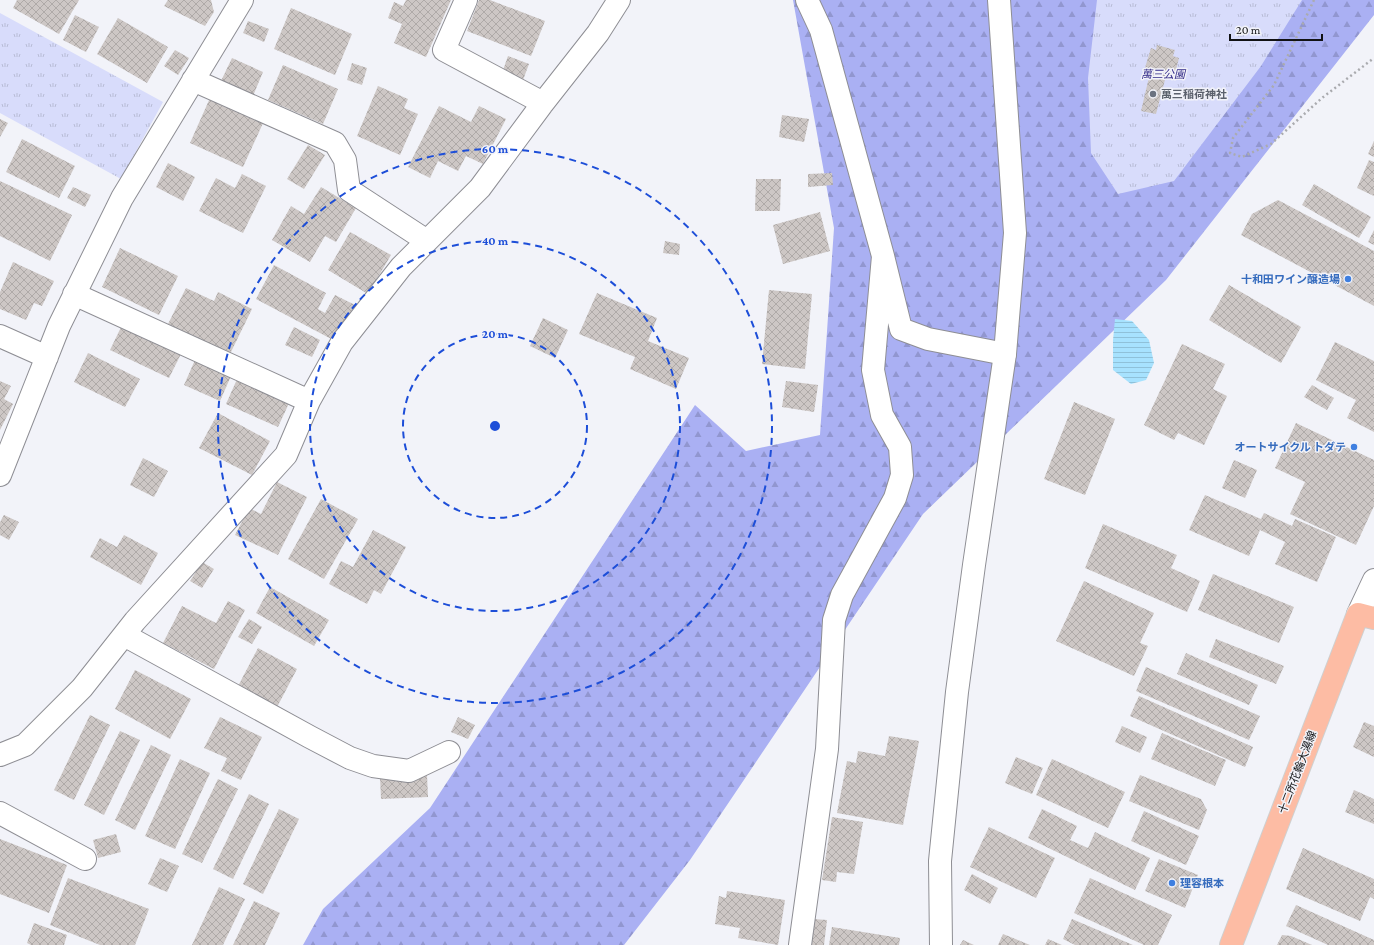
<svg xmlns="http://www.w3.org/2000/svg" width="1374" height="945" font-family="'Crimson Pro','Noto Sans JP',serif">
<defs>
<pattern id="forest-firs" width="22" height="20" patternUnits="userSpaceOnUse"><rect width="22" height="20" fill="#aab0f3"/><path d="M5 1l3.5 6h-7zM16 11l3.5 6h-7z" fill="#9196cf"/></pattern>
<pattern id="park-tufts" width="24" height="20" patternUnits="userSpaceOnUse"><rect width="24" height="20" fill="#d8dcfb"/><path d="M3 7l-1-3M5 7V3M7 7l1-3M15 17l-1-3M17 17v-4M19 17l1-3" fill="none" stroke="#b8bcd6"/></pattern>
<pattern id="water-rules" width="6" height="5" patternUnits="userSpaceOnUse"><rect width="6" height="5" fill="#a7e2fe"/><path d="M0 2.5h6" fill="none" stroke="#8fc1d9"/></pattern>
<pattern id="building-cross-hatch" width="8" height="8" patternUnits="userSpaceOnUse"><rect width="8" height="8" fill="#cdc7c5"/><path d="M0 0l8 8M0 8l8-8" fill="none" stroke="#afaaa8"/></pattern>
</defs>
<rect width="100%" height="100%" fill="#f2f3f9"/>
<path fill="url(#forest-firs)" d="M793,0H1374V15L1166,280L923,514L690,860L624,945H303L323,909L430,808L695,405L746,451L820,435L834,228Z"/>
<path fill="url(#park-tufts)" d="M1097,0H1302L1261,66L1174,181L1118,194L1091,153L1088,78Z
M0,13L163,102L121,179L0,113Z"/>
<path fill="url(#water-rules)" d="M1115,319L1132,321L1149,340L1154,363L1146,380L1131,384L1113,370V340Z"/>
<path fill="url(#building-cross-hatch)" d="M17,0H79L59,34L13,8Z
M168,0H211L214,12L205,26L164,6Z
M406,0H451L426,57L394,43L402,24L388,18L394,2L403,6Z
M479,0H490L545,21L531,56L467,31Z
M291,8L352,34L335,75L274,49Z
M75,15L99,27L86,52L63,40Z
M118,18L168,47L147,83L97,54Z
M248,21L269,29L264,42L243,33Z
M1157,45L1175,50L1173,56L1179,58L1174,78L1166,76L1156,114L1141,111L1150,73L1144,71L1151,48L1156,50Z
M175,50L189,58L178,75L164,66Z
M508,56L529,64L523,80L502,73Z
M232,58L263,72L253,96L221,81Z
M352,63L367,68L362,85L347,80Z
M283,65L338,89L323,124L268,100Z
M378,86L408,99L404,108L418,114L400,155L357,136Z
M210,98L264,121L243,167L190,143Z
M439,106L471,122L479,106L506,119L483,164L466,156L458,171L438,161L430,178L408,167Z
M782,115L809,119L804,142L779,137Z
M0,119L8,123L0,137Z
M22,139L75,166L59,198L6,172Z
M1374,141V157L1368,154Z
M308,145L325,155L304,189L287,179Z
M1369,160L1374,162V196L1357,188Z
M168,163L195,177L183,201L156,187Z
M832,173L833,185L808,187V174Z
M242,174L266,186L243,233L199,211L216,178L235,188Z
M756,179H781L780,211H755Z
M0,181L72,215L50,261L0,236Z
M1314,184L1371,217L1359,238L1302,205Z
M73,187L91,195L85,207L67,198Z
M321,187L356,208L336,242L325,236L310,262L272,240L291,206L304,214Z
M1278,200L1374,251V306L1241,235L1252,214Z
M820,212L830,251L783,264L773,225Z
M1374,230V245L1368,242Z
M350,232L391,255L368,294L328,270Z
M665,241L680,244L679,255L663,253Z
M120,248L178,276L159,315L102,287Z
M13,262L54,281L42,306L34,303L26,320L0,309V292Z
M274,265L326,293L318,309L325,313L335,295L355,305L335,341L256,299Z
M1229,285L1301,327L1281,363L1209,320Z
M186,288L214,301L218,292L252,309L230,354L168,324Z
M769,290L812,294L805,369L762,364Z
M597,293L657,318L648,341L689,358L676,389L630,369L635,357L579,334Z
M543,318L568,330L555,358L530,346Z
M123,323L182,352L169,378L110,350Z
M294,327L320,340L312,357L285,345Z
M1335,342L1374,361V432L1347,418L1356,400L1316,380Z
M1182,344L1225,364L1213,389L1227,396L1204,445L1178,433L1174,440L1144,425Z
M88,353L140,379L125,407L74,382Z
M195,360L231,376L220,401L184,385Z
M238,377L290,401L278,427L226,404Z
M0,381L11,386L4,399L13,404L0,430Z
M786,381L818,385L814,412L782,407Z
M1312,385L1334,398L1327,410L1304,397Z
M1074,402L1115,419L1085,495L1044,479Z
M218,413L270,441L252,475L199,448Z
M1296,423L1374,460V506L1356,545L1290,514L1305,482L1275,468Z
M143,458L168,471L154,497L130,485Z
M1234,460L1257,470L1245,498L1222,488Z
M277,482L307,497L278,555L235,535L249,508L261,514Z
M1205,495L1261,519L1264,513L1292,526L1295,519L1336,537L1317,582L1275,564L1285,542L1260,530L1249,556L1189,530Z
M321,499L358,519L324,579L288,559Z
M4,515L19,522L9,540L0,535V522Z
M1103,524L1177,555L1171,568L1200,581L1187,612L1085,568Z
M373,530L406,547L381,594L374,590L367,604L329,584L341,561L353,567Z
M124,535L158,553L141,585L90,557L100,538L117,547Z
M202,562L214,569L202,588L190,581Z
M1213,574L1294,607L1279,643L1198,610Z
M1084,581L1154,613L1140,643L1148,646L1134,676L1056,641Z
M270,587L329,620L314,646L256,613Z
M228,601L245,610L214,669L163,643L182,606L216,623Z
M249,619L262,627L252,644L238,637Z
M1216,639L1284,666L1276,684L1209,657Z
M258,648L297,669L275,711L236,690Z
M1186,653L1258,685L1249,705L1177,674Z
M1146,667L1260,716L1249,740L1136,691Z
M135,670L191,699L170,739L115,709Z
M1139,696L1253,747L1245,767L1130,716Z
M90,715L110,725L74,800L54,790Z
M220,717L262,737L241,780L221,771L227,758L204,748Z
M458,717L475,725L468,739L451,732Z
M1364,722L1374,726V757L1353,747Z
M1122,726L1147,737L1140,753L1115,742Z
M120,731L140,740L104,815L84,805Z
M1162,733L1226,760L1215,786L1151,759Z
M889,736L919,741L903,825L837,813L847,761L856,763L858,751L885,756Z
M151,745L171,755L135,830L115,820Z
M1016,757L1043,768L1032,794L1005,783Z
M180,759L210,773L175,849L145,836Z
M1052,759L1125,792L1108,828L1036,795Z
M427,775L428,797L381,799L380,777Z
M1140,775L1201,799L1207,810L1199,830L1129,801Z
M218,779L238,789L202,863L182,854Z
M1354,790L1374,799V824L1345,812Z
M249,794L269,804L233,879L213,869Z
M279,809L299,819L263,894L243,884Z
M1042,809L1077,826L1070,840L1088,848L1095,832L1150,858L1135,890L1028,838Z
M1144,811L1199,836L1186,865L1131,841Z
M832,817L863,822L854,874L837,872L836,882L822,880Z
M989,827L1055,858L1036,898L970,867Z
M116,834L121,852L98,858L93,840Z
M0,839L67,865L49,913L0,894Z
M1303,848L1374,879V899L1370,897L1360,921L1286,889Z
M160,858L179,866L167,892L148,884Z
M1159,859L1198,875L1185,908L1145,891Z
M972,874L998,888L990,904L964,890Z
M68,878L149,909L135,945H100L50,925Z
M1090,878L1172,915L1158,945H1144L1074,913Z
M219,887L245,899L223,945H192Z
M727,891L785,900L778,945L738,938L740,928L715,924L719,896L726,898Z
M254,901L280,913L265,945H233Z
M1296,905L1374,940V945H1328L1286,926Z
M813,919L827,920L824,945H810Z
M1072,919L1133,945H1075L1063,939Z
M34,923L67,935L64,945H31L27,943Z
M832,927L900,938L899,945H829Z
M1003,934L1030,945H998Z
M1282,935L1291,936L1312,945H1277Z
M1048,939L1062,945H1045Z
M963,940L974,945H960Z"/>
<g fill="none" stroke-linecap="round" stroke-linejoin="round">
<defs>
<path id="minor" d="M466,0L444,50L543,103
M807,0L821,30L883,256L901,329L928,339L1005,354
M193,80L335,143L345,160L349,190L427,241
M74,294L309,401
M0,336L47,357
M0,475L59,326L122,198L242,0
M1358,614L1374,580
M124,635L310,737L350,758L373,766L409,771L449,752
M0,755L25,745L82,688L135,621L286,455L309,401L342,342L401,267L480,188L543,103L598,33L619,0
M0,813L85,859
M800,945L827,749L834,620L842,595L895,498L902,475L900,447L882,415L873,370L883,256"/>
<path id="tertiary" d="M941,945L940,861L957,692L974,565L1005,354L1015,233L999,0"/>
<path id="primary" d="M1231,945L1358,614L1374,618"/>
</defs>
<use href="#minor" stroke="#8e8e94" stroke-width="24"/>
<use href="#tertiary" stroke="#8e8e94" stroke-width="24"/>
<use href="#primary" stroke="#cfd0d0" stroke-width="24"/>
<path stroke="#aaabaf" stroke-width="2.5" stroke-dasharray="2 3" stroke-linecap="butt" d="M1314,0L1274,85L1233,138L1230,153L1242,157L1271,144L1322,98L1374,58"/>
<use href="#minor" stroke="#fff" stroke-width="22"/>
<use href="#tertiary" stroke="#fff" stroke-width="22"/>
<use href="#primary" stroke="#fdbca4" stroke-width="22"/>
</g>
<g fill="none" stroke="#1d4ed8" stroke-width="2" stroke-dasharray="7 5">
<circle cx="495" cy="426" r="92"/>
<circle cx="495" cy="426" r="185"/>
<circle cx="495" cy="426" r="277"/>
</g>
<circle fill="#6b7280" stroke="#f2f3f9" stroke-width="1.5" cx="1153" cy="94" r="4"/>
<g fill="#3f7fe0" stroke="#f2f3f9" stroke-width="1.5">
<circle cx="1348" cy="279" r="4"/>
<circle cx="1354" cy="447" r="4"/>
<circle cx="1172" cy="883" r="4"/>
</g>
<g text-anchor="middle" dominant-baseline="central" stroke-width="3" stroke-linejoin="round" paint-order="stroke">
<g font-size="11" font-style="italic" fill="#332c89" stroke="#f2f3f9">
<text x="1163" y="74">萬三公園</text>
</g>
<g font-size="11" font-weight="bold" fill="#5b616d" stroke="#f2f3f9" text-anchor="start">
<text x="1161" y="94">萬三稲荷神社</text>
</g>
<g font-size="11" font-weight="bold" fill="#366cbe" stroke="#f2f3f9" text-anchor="end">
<text x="1340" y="279">十和田ワイン醸造場</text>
<text x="1346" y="447">オートサイクル トダテ</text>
<text x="1180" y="883" text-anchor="start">理容根本</text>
</g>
<g font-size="11" fill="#111214" stroke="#f2f3f9">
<text transform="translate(1297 772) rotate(-69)">十二所花輪大湯線</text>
</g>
</g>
<circle cx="495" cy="426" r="6" fill="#1d4ed8" stroke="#f2f3f9" stroke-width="2"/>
<g font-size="12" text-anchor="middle" font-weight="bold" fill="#1d4ed8" stroke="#f2f3f9" stroke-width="3" stroke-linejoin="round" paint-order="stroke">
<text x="495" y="153">60 m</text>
<text x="495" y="245">40 m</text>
<text x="495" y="338">20 m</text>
</g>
<path d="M1230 34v6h92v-6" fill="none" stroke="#111214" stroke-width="2"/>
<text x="1236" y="34" font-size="12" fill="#111214" stroke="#f2f3f9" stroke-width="3" paint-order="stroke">20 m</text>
</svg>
